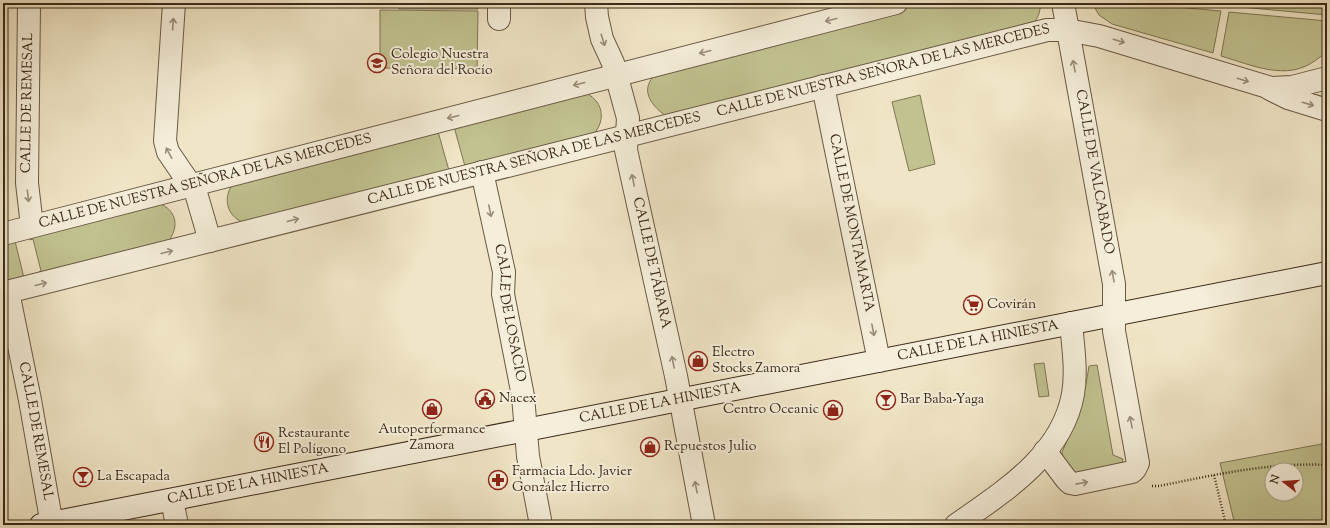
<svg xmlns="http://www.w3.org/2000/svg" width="1330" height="528" font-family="'Sorts Mill Goudy',serif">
<rect width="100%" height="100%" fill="#f0e5c6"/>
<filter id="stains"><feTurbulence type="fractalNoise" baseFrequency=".005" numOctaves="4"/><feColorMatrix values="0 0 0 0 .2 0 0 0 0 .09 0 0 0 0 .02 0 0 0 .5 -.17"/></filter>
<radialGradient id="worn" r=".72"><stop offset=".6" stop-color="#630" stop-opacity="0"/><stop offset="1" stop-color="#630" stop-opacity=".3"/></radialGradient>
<path fill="#c1c290" stroke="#7f7654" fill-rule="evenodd" d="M399,3H478V9H399Z
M921,3H1040C1041,11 1038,18 1033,24L666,116C653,107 640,92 653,77C656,73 661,71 666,68Z
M1092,3H1131L1221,11L1213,53L1112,24L1099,15Z
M1231,3H1327V15L1230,6Z
M380,10L478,11L477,69L380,68Z
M1229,12L1327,21C1327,27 1329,45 1327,49C1325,54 1319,58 1316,60C1287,82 1252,65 1221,56Z
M583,92C603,99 607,120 593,135L466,170L453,123Z
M920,95L935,164L909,171L892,102Z
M437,128L450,174L242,222C227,215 223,199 232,185Z
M158,203C178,210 180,229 166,244L40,278L39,272L41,271L33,239L30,240L29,233Z
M14,237L25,282L3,287V240Z
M1044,363L1049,396L1039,397L1034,364Z
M1097,365L1113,455L1123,459L1122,464L1075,473L1062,456V452C1075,425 1085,396 1089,366Z
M1327,443V525H1235L1220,463ZM1272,470H1296V494H1272Z"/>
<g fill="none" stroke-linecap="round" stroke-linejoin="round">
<defs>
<g id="street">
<path d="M29,3L27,183L32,226"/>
<path d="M174,3L165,141L168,152L196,193L210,241"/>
<path id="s1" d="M596,3L597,17L602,39L613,63L628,118L626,150L676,376L704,525"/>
<path d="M499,19V3"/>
<path id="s2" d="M823,86L879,361"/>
<path d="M1270,89L1288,98L1327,110"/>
<path id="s3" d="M482,172L504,272L503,294L523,396L528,456L541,525"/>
<path id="s4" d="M3,234L896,3"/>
<path id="s5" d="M8,292L30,400L52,525"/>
<path id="s6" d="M3,293L1047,30H1067L1099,36L1271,88L1292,87L1327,78"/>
<path d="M1045,451L1066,479L1070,483L1075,484L1132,472L1135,469L1138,463L1114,331V284L1063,3"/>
<path d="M172,500L177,525"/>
<path d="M956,525C1003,492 1062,456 1073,394C1077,371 1073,346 1071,323"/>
</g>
<g id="secondary">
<path id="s7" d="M41,525L1327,273"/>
</g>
</defs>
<use href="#street" stroke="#6a5944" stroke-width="24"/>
<use href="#secondary" stroke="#3d2a19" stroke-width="24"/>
<path stroke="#3d2a19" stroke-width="2.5" stroke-dasharray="1 2" stroke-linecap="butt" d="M1214,475L1226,525
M1152,486H1159C1214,475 1270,462 1327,465"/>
<use href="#street" stroke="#f5eeda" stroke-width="22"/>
<use href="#secondary" stroke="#f5eeda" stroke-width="22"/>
</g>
<defs><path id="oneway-shaft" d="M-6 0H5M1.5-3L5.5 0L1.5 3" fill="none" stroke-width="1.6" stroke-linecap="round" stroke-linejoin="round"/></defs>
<g stroke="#998c7a">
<use href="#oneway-shaft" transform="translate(831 20) rotate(166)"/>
<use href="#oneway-shaft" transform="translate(173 24) rotate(-86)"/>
<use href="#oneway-shaft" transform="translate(603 40) rotate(72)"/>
<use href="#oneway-shaft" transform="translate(1119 41) rotate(17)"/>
<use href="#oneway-shaft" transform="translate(705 52) rotate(166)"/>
<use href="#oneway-shaft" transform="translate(1074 66) rotate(-101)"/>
<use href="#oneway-shaft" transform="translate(1243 80) rotate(17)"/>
<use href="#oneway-shaft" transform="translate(579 84) rotate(166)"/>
<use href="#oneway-shaft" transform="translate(1308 104) rotate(16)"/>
<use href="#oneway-shaft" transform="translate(453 117) rotate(166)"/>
<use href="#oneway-shaft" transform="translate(169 153) rotate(-118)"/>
<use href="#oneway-shaft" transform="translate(633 180) rotate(-102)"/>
<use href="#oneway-shaft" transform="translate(28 196) rotate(83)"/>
<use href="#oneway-shaft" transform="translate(490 211) rotate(78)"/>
<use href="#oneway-shaft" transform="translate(293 220) rotate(-14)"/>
<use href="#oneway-shaft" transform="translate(167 252) rotate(-14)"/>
<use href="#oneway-shaft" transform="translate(1113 276) rotate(-100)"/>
<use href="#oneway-shaft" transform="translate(41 284) rotate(-14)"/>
<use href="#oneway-shaft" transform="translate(873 330) rotate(79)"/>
<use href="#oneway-shaft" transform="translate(673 362) rotate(-101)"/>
<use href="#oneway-shaft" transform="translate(1131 422) rotate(-101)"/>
<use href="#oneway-shaft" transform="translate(1082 483) rotate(-11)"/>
<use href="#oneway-shaft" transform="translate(696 487) rotate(-101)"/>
</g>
<defs>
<symbol id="school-ring" viewBox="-11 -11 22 22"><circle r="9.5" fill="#f5eeda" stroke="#8f2418" stroke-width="1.5"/><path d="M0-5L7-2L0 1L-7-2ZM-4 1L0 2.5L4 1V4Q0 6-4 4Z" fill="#8f2418"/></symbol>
<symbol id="supermarket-ring" viewBox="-11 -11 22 22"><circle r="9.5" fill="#f5eeda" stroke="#8f2418" stroke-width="1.5"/><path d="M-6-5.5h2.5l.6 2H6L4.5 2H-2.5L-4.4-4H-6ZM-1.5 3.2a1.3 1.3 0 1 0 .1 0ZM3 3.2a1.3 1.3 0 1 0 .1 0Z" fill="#8f2418"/></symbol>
<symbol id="shop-ring" viewBox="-11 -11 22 22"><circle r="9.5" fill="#f5eeda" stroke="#8f2418" stroke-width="1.5"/><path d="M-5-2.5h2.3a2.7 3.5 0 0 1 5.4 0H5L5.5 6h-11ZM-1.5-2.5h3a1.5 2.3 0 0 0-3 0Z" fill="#8f2418"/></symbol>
<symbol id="civic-ring" viewBox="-11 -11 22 22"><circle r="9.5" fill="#f5eeda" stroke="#8f2418" stroke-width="1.5"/><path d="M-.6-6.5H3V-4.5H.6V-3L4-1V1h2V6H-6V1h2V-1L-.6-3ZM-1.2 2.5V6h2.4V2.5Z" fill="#8f2418"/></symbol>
<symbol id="bar-ring" viewBox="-11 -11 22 22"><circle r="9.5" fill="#f5eeda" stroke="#8f2418" stroke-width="1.5"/><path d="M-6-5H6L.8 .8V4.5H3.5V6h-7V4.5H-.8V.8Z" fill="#8f2418"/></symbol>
<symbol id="restaurant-ring" viewBox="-11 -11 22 22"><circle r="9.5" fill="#f5eeda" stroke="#8f2418" stroke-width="1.5"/><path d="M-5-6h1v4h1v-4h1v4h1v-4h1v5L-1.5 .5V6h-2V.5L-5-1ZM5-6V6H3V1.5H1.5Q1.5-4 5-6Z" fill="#8f2418"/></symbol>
<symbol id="pharmacy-ring" viewBox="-11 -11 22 22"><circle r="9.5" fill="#f5eeda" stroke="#8f2418" stroke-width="1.5"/><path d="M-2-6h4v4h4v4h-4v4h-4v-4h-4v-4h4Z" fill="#8f2418"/></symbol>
</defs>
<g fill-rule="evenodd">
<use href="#school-ring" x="366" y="52" width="22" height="22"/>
<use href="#supermarket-ring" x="962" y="294" width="22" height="22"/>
<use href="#shop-ring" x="687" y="350" width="22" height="22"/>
<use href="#civic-ring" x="474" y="388" width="22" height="22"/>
<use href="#bar-ring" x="875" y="389" width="22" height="22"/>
<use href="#shop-ring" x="421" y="398" width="22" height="22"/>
<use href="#shop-ring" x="822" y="399" width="22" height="22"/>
<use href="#restaurant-ring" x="253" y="431" width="22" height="22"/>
<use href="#shop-ring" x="639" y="436" width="22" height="22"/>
<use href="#bar-ring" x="72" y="466" width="22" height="22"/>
<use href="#pharmacy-ring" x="487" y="469" width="22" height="22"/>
</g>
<g text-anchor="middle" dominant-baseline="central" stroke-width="4" stroke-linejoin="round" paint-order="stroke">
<g font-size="14" fill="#3d2a19" stroke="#f5eeda" text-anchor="start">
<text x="391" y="55">Colegio Nuestra<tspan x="391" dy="16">Señora del Rocío</tspan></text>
<text x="987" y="305">Covirán</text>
<text x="712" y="353">Electro<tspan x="712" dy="16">Stocks Zamora</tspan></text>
<text x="499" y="399">Nacex</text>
<text x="900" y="400">Bar Baba-Yaga</text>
<text x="819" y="410" text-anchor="end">Centro Oceanic</text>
<text x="432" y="430" text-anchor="middle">Autoperformance<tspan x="432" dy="16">Zamora</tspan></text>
<text x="278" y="434">Restaurante<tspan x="278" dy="16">El Polígono</tspan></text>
<text x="664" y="447">Repuestos Julio</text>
<text x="512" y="472">Farmacia Ldo. Javier<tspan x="512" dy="16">González Hierro</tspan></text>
<text x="97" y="477">La Escapada</text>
</g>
<g font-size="14" fill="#3d2a19" stroke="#f5eeda">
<text stroke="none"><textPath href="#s6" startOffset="908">CALLE DE NUESTRA SEÑORA DE LAS MERCEDES</textPath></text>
<text transform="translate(28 103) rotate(-89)">CALLE DE REMESAL</text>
<text stroke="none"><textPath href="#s6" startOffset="548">CALLE DE NUESTRA SEÑORA DE LAS MERCEDES</textPath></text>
<text transform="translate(1094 172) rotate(80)">CALLE DE VALCABADO</text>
<text stroke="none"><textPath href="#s4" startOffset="209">CALLE DE NUESTRA SEÑORA DE LAS MERCEDES</textPath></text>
<text stroke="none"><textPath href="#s2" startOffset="140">CALLE DE MONTAMARTA</textPath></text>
<text stroke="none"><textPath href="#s1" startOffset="268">CALLE DE TÁBARA</textPath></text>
<text stroke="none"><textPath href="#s3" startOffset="144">CALLE DE LOSACIO</textPath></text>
<text stroke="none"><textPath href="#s7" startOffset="955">CALLE DE LA HINIESTA</textPath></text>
<text stroke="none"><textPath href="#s7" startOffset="631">CALLE DE LA HINIESTA</textPath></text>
<text stroke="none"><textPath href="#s5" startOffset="142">CALLE DE REMESAL</textPath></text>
<text stroke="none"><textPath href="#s7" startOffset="211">CALLE DE LA HINIESTA</textPath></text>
</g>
</g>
<rect width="1330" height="528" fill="none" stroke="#f0e5c6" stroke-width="16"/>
<rect x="4" y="4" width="1322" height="520" fill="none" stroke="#3d2a19" stroke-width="2"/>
<rect x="8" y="8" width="1314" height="512" fill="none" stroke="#3d2a19"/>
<g transform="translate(1284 482) rotate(287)"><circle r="19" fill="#f5eeda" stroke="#aba08d"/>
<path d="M0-3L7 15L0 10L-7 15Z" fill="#8f2418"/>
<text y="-6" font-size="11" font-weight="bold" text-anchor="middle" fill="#3d2a19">N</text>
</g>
<rect width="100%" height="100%" filter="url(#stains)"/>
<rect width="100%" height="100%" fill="url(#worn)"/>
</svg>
